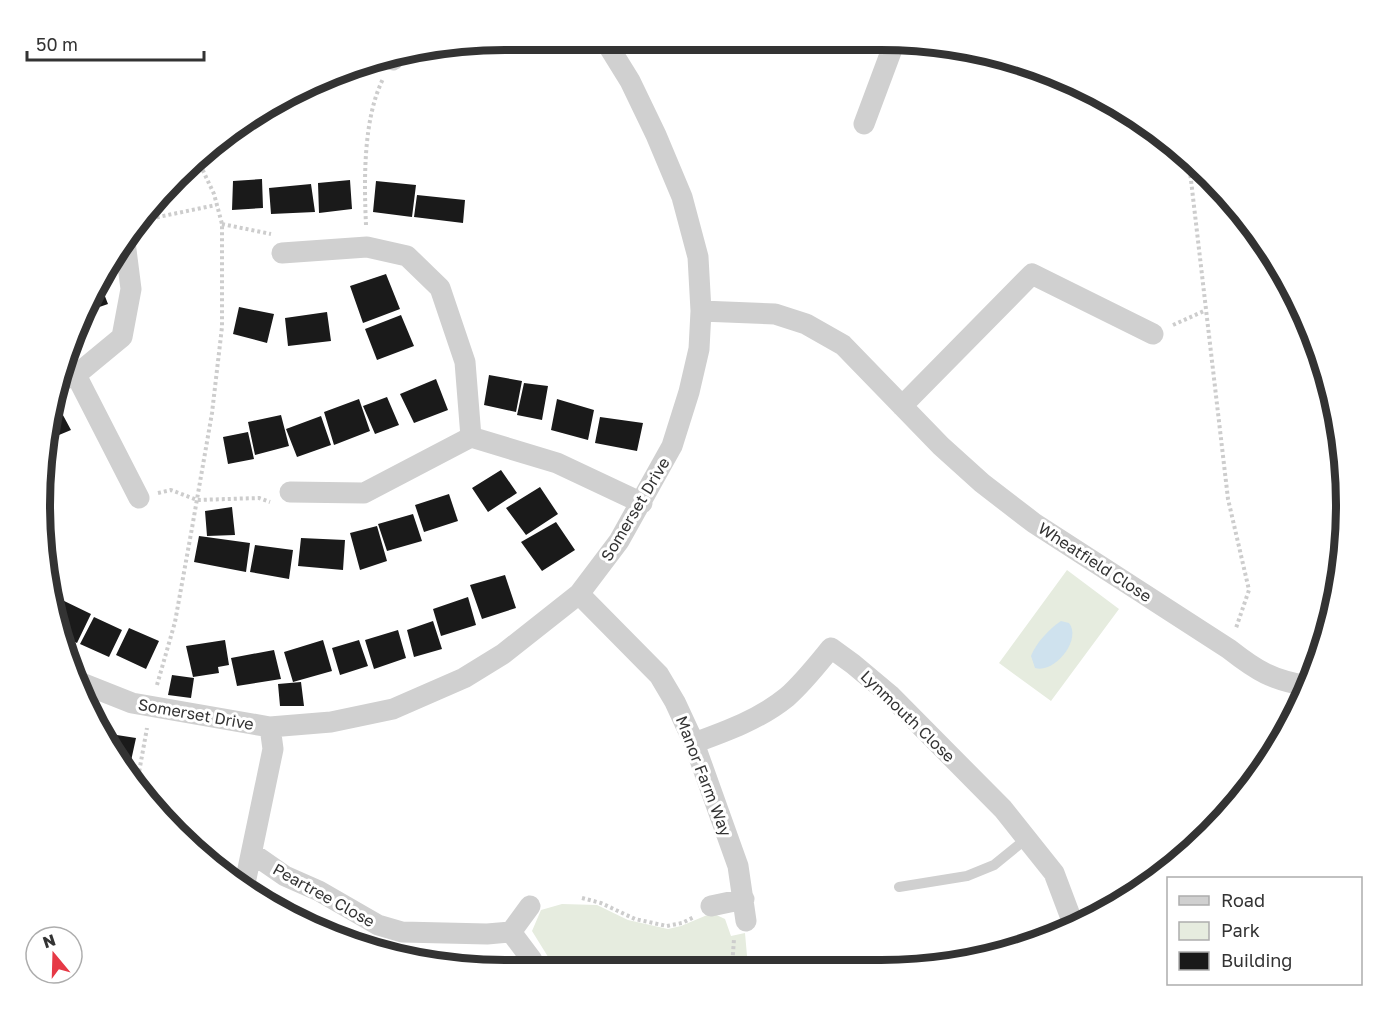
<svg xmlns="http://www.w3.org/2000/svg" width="1386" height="1009" font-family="'Golos Text',sans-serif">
<rect width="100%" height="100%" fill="#fff"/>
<path fill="#e6ecdf" d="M1067,570L1119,609L1051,701L999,663Z
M562,904L597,905L628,920L668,929L681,926L712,913L725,919L731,936L745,933L748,967L563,968L550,960L532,931L541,910Z"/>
<path fill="#cfe2ee" d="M1061,621L1069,623C1082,639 1055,674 1035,668L1031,656C1036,643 1049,629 1061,621Z"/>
<path fill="#1a1a1a" d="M262,179L263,208L232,210L233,181Z
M350,180L352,209L319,213L318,183Z
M376,181L416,185L412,217L373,212Z
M311,184L315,212L271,214L269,188Z
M417,195L465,200L463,223L414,217Z
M386,274L400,309L363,323L350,286Z
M99,281L108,304L82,313L87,299Z
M239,307L274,314L267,343L233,334Z
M327,312L331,341L288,346L285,318Z
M401,315L414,346L377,360L365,329Z
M489,375L522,381L516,412L484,405Z
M436,379L448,410L414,423L400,394Z
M524,383L548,386L542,420L517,415Z
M387,397L399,425L375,434L363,406Z
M359,399L370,431L334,445L324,412Z
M557,399L594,410L588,440L551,430Z
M57,404L71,430L47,440L48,414L51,406Z
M281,415L289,446L255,455L248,422Z
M321,416L331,445L297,457L286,429Z
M600,417L643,423L637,451L595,443Z
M248,432L254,459L228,464L223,437Z
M501,470L517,493L488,512L472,488Z
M540,487L558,514L526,535L506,508Z
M449,494L458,521L424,532L415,505Z
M232,507L235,535L207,536L205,511Z
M413,514L422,541L387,551L378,524Z
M556,522L575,550L542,571L521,542Z
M377,526L387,561L360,570L350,533Z
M199,536L250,543L246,572L194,562Z
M301,538L345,540L343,570L298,566Z
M255,545L293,550L289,579L250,572Z
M505,575L516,608L482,619L470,585Z
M468,597L476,625L441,636L433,609Z
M58,598L91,614L77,643L62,636L54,606Z
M94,617L122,630L109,657L80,644Z
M433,621L442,649L414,657L407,630Z
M129,628L159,641L146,669L116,655Z
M398,630L406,658L374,669L365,640Z
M225,640L229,665L218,667L219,673L193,677L186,646Z
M323,640L332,671L293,682L284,652Z
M359,640L368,666L340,675L332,648Z
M274,650L281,679L237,686L231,658Z
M172,675L194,678L191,698L168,695Z
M301,682L304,706H280L278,684Z
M104,733L136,738L129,770L124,769Z"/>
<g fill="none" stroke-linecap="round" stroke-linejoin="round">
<path stroke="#cdcdcd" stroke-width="4" stroke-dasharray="3 3" stroke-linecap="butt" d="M1189,163L1228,499L1249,590L1236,628
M139,221L216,205
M222,224L271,234
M366,225C364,181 363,119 383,79
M1173,325L1204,311
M158,493L171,490L197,500L259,498L270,502
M157,685L175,622L192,528L212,413L222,327V224L214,194L198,160
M136,789L147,728
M582,898L601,903L635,919L667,926L682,923L694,917
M732,967L734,939"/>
<path stroke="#d0d0d0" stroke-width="10" d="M899,887L967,876L994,865L1026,839"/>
<path stroke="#d0d0d0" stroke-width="21" d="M393,60L397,53
M864,124L895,41
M282,253L367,247L407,256L440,288L465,362L471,437
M701,311L775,314L806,324L843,345L941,446L982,483L1034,523L1229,649C1257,671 1272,680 1308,686
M76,375L139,498
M59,381L76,375L122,337L131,289L125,242
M902,406L1032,274L1153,334
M290,492L364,493L471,437L557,463L642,503
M579,594L659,675L675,702L694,743L738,866L746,921
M74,680L132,703L270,727L331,722L393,709L464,678L503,654L579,594L619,541L672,446L689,392L699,349L701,311L698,257L682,197L656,135L630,81L604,39
M694,743C727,731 760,719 787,697C803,683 817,665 831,648L853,664L890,695L1003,809L1054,873L1074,926
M252,853L285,876L319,891L378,925L402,932L487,934L511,932L530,906
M244,888L273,749L270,727
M711,906L744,899
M511,932L532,960"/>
</g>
<g text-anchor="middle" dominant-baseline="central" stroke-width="6" stroke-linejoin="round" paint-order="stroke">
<g font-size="16" fill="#333" stroke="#fff">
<text transform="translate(635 509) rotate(-59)">Somerset Drive</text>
<text transform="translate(1095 562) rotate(33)">Wheatfield Close</text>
<text transform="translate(196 714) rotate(10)">Somerset Drive</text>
<text transform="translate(908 716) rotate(44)">Lynmouth Close</text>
<text transform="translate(704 776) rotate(69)">Manor Farm Way</text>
<text transform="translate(324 895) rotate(29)">Peartree Close</text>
</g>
</g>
<path d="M0 0H1386V1009H0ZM505 50H881A455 455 0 0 1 1336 505V505A455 455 0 0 1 881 960H505A455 455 0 0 1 50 505V505A455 455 0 0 1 505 50Z" fill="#fff" fill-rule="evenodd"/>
<path fill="none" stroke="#333" stroke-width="8" d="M505 50H881A455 455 0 0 1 1336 505V505A455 455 0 0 1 881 960H505A455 455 0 0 1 50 505V505A455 455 0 0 1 505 50Z"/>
<rect x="1167" y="877" width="195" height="108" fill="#ffffff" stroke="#adadad" stroke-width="1.5"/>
<rect x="1179" y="896" width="30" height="9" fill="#d0d0d0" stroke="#adadad" stroke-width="1.5"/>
<text x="1221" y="907" font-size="18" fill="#333333">Road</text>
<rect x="1179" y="922" width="30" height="18" fill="#e6ecdf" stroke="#adadad" stroke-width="1.5"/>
<text x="1221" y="937" font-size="18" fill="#333333">Park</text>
<rect x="1179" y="952" width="30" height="18" fill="#1a1a1a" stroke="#adadad" stroke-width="1.5"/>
<text x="1221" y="967" font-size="18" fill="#333333">Building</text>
<g transform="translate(54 955) rotate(341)"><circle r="28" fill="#ffffff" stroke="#adadad" stroke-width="1.5"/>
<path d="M0-4.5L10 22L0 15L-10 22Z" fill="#e63946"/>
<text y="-9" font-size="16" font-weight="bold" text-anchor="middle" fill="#333333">N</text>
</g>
<path d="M27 51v9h177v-9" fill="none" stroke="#333333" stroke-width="3"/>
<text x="36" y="51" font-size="18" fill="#333333" stroke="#ffffff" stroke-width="4.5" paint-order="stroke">50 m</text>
</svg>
